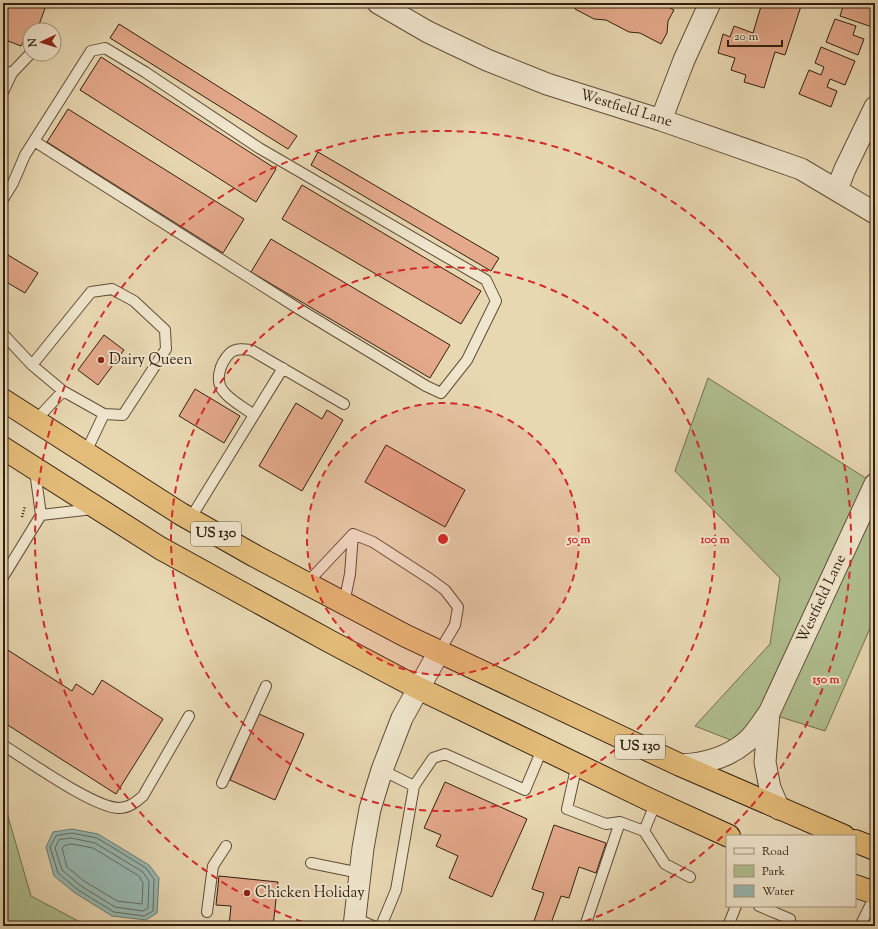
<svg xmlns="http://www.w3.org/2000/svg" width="878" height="929" font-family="'Sorts Mill Goudy',serif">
<rect width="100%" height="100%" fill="#e8d8b2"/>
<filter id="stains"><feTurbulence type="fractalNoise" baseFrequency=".005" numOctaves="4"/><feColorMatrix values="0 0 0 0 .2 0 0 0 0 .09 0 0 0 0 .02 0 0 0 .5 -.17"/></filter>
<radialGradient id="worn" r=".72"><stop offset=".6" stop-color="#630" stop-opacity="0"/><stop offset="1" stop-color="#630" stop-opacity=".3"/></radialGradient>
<path fill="#b1c090" stroke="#727050" d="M708,378L875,484V617L825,731L774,715L751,748L695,726L770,644L780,578L675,471Z
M3,799L31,896L82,923L185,926H3Z"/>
<path fill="#98b9b2" stroke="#6f7b72" d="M72,829L98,834L149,865L159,878L157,913L146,920L112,916L75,893L54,876L46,847L53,832Z"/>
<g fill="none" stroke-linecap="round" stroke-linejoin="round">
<path stroke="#656c62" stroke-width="1" d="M72,833L97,838L146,868L154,879L153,911L144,916L114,912L78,890L58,873L50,847L56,836Z
M71,838L95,843L143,872L149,881L148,908L143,911L115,907L81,886L62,870L55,848L59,840Z
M72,844L93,848L139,876L143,883L142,904L117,901L84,881L67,867L62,848L64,846Z"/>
</g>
<path fill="#e4a98b" stroke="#321f11" d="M3,3H47L37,30H30V45L23,42L21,46L3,39Z
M576,3H628V6L630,3H665L664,5L674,10L668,21L667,33L661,44L640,33L629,32L606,20L594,19L575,9Z
M762,3H802L785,55L775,52L764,88L744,82L746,75L731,70L735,58L718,53L723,34L730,37L734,26L753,33Z
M844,3H875V28L840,16Z
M835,19L856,26L853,35L864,39L858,55L826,42Z
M119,24L297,136L288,149L110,38Z
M821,47L855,61L845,85L830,79L827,87L837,91L831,107L799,94L809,70L821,75L824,67L815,63Z
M101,57L276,169L256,202L80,90Z
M68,109L244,219L223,253L47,142Z
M318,152L499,258L491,271L311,165Z
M302,185L481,291L461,324L282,219Z
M271,239L450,345L430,378L251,272Z
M3,252L38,273L25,293L3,280Z
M104,335L124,350L98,385L78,370Z
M195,389L240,416L224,443L179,416Z
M296,403L322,419L327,410L343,420L302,491L259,466Z
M386,445L465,490L445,527L365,482Z
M3,647L72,691L76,684L93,695L102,680L163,719L116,794L3,722Z
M259,714L304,734L275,800L230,780Z
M445,782L527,819L492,897L449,878L458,856L436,846L441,835L424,828Z
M554,825L606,843L596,873L579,867L569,898L561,896L550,926H548L534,921L544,893L532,889Z
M219,876L278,882L273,926H229L231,906L216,905Z"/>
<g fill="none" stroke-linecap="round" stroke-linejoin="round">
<defs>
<path id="service" d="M3,71L12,73L3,92
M12,73L30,54
M3,199L13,183L25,155L91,51L105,48L145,72L259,148L486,280L496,301L467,360L441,393L426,386L299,309L34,141
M3,334L32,365L63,391L104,414L123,415L166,349L165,330L134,301L112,289L91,292L32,365
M254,415C245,408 231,401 224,392C214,381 220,363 230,353C236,348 244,349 251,350L344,404
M35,421L63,391
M86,452L104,414
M41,515L93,509
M190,519L283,368
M353,534L373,542L430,579L445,590L458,607L455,625L439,652
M3,577L41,515L35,471
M307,583L353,534
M344,603L350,574L353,534
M3,745C27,760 94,808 119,808C129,808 136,802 143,796L189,716
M577,764L567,809L606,824L620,822L644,831
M382,770L414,786L433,758L445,754L525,790L543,747
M222,783L266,686
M656,802L644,831L665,864L690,877
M311,863L360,873
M759,906L790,919L787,926
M207,912L213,866L226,846
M355,918L373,926
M381,926L396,890L414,786
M585,926L620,822
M728,926L736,906
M860,926L875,896"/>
<path id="minor" d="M378,3L428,32L487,60L547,84L661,120L801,169L875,213
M661,120L684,60L710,3
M837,189L845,169L875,107
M769,713L765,762L770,788L779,809
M680,765C703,764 727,758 746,742C755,735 762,722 769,713L875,484
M354,926L363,848L370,809L382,770L402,718L439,652"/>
<path id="trunk" d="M3,400L181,514L255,556L406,636L680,765L844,836
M3,448L160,548L329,641L418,688L648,799L729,836
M855,841L875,849
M855,886L875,893"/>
</defs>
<use href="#service" stroke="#604d39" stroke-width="12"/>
<use href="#minor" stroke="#604d39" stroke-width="23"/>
<use href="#trunk" stroke="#321f11" stroke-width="24"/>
<path stroke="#321f11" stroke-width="2.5" stroke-dasharray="1 2" stroke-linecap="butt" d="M22,517L25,506"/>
<use href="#service" stroke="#f0e6cd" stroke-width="10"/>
<use href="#minor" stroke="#f0e6cd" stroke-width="21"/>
<use href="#trunk" stroke="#e4bc79" stroke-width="22"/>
</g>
<circle cx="443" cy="539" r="136" fill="#d62828" fill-opacity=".12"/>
<g fill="none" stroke="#d62828" stroke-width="2" stroke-dasharray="7 5">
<circle cx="443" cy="539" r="136"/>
<circle cx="443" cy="539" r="272"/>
<path d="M314 926A408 408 0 1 1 572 926"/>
</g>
<g fill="#8f2418" stroke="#f0e6cd" stroke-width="1.5">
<circle cx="101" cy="360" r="4"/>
<circle cx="247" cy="893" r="4"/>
</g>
<g text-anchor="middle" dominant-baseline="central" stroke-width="4" stroke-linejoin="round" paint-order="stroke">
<g fill="#f0e6cd" stroke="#6b5b49" stroke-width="1">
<rect x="191" y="522" width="50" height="24" rx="3"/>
<rect x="615" y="735" width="50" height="24" rx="3"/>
</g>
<g font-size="14" font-weight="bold" fill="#321f11">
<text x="216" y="534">US 130</text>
<text x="640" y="747">US 130</text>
</g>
<g font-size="15" fill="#321f11" stroke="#f0e6cd">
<text transform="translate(626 109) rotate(17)">Westfield Lane</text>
<text transform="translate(822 599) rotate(-65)">Westfield Lane</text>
</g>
<g font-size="15" fill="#321f11" stroke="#f0e6cd" text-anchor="start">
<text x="109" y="360">Dairy Queen</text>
<text x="255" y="893">Chicken Holiday</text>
</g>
</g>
<circle cx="443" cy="539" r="6" fill="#d62828" stroke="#f0e6cd" stroke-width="2"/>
<g font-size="12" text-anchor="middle" font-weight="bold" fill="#d62828" stroke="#f0e6cd" stroke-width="4" stroke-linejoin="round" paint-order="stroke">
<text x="579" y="543">50 m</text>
<text x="715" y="543">100 m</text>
<text x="826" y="683">150 m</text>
</g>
<rect width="878" height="929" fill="none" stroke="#e8d8b2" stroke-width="16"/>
<rect x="4" y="4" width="870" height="921" fill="none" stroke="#321f11" stroke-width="2"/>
<rect x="8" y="8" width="862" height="913" fill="none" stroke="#321f11"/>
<rect x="726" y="835" width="130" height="72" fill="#f0e6cd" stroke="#a49682"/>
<rect x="734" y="848" width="20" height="6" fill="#f0e6cd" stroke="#a49682"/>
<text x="762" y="855" font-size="12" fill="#321f11">Road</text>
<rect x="734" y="865" width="20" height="12" fill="#b1c090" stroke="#a49682"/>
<text x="762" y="875" font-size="12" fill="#321f11">Park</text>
<rect x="734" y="885" width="20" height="12" fill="#98b9b2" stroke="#a49682"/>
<text x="762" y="895" font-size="12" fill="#321f11">Water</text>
<g transform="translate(42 42) rotate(266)"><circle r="19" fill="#f0e6cd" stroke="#a49682"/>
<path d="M0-3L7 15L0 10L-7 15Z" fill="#8f2418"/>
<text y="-6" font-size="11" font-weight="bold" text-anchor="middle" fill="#321f11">N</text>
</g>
<path d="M728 40v6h54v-6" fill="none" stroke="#321f11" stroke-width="2"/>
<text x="734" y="40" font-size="12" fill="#321f11" stroke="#f0e6cd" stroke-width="3" paint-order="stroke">20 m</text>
<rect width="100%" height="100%" filter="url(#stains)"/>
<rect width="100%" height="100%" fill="url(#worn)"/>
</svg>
